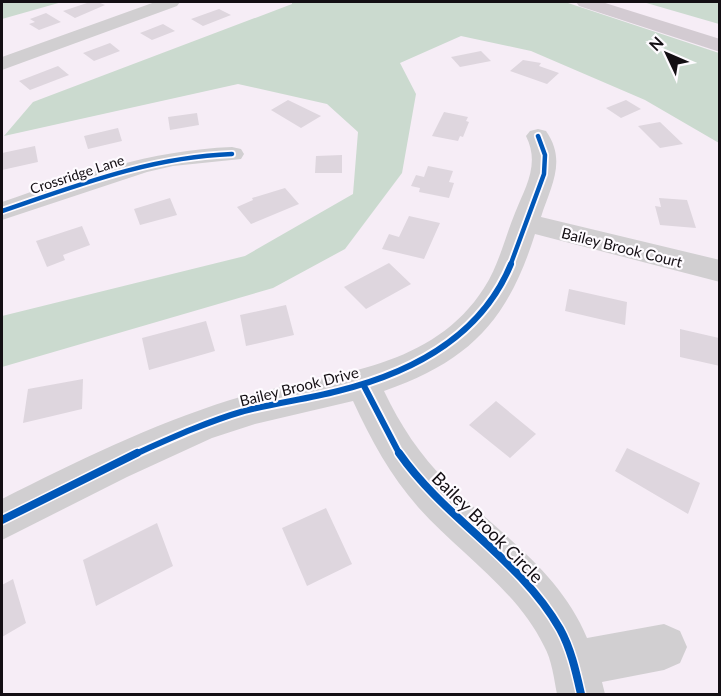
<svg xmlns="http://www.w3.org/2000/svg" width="721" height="696" font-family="Lato,sans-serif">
<rect width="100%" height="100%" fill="#f6edf6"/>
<path fill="#cbdacf" d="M2,2H62L2,19Z
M292,2H565L719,53V143L645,100L531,51L461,36L400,63L416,94L402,173L345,249L273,288L2,367V316L245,256L353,194L358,132L327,104L238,84L4,136L33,102L292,4Z
M643,2H716L719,3V24Z"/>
<path fill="#ded6de" d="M90,2H98L105,5L75,18L63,11Z
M219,9L231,15L203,26L191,19Z
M46,13L61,22L39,30L29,24L35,22L30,19Z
M163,24L175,31L152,40L140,33Z
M110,43L120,51L94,61L83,53Z
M481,51L491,61L460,67L451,57Z
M523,60L541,63L539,66L559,73L547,84L510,71Z
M58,66L69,75L30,90L19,81Z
M288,100L321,116L301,128L271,110Z
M626,100L641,109L621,118L606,108Z
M444,112L468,117L466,121L469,122L463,137L460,136L458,141L432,136Z
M197,113L199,125L170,130L168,117Z
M660,122L683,144L660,148L638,126Z
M118,128L122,141L88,149L84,136Z
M35,146L38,162L2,170V153Z
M342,155V173H315L316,156Z
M428,166L453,171L449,182L454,183L449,198L419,192L420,188L411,186L416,175L424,177Z
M285,188L299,204L251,224L237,207L253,200L252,198Z
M170,198L177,215L140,225L134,209Z
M659,198L687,200L696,228L660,225L655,206L661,207Z
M409,216L440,223L424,259L382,249L389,234L399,237Z
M82,226L90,245L63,255L65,260L47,267L36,241Z
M389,263L411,284L366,309L344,287Z
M569,289L627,302L625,325L565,311Z
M286,305L294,335L246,346L240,315Z
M206,321L215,351L149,370L142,338Z
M680,329L719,338L720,366L680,357Z
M83,379L82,409L23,423L28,389Z
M496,401L536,434L510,458L469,425Z
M627,448L700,483L688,514L615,471Z
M326,508L352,564L307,586L282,528Z
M157,523L173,566L96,606L83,560Z
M13,579L26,623L2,637V585Z"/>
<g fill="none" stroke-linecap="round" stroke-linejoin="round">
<path fill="#d1cfd1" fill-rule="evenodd" d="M155,2H180L177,6L2,70V57Z
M538,129L546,131C567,161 551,186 541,217L720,260V282L535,234C508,320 470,361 384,391C400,425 420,455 447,482C497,532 559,570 587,638L664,624L680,631L687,647L680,663L664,670L602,682L605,694H557C554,679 552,660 544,646C516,589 459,553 418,507C390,475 371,440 353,401L255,424L212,438L127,477L2,540V499C75,462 151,425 230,400C317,373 428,376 484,288C499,265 505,237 515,213C526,186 540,164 526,136L530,131Z
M232,147L241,149L244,154L241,159L173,166L147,172L2,220V202C77,176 151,150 232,147Z"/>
<path fill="#d3cbd2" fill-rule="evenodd" d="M576,2H602L720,39V52L579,6Z"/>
<defs>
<path id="cycleway-far2" d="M2,211C78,185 151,157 232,154
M510,266L544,174L545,155L538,136"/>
<path id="cycleway-far1" d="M363,384L400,455
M133,455C169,439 206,422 244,411C275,403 307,399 338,391C411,373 481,337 511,264"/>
<path id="cycleway" d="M399,453C445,519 520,559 560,629C571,649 576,672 581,694
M2,520L137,453"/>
</defs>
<use href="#cycleway-far2" stroke="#fefbff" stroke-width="8"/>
<use href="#cycleway-far1" stroke="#fefbff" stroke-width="10"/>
<use href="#cycleway" stroke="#fefbff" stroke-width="11"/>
<use href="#cycleway-far2" stroke="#0057b8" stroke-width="4.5"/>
<use href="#cycleway-far1" stroke="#0057b8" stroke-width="6"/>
<use href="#cycleway" stroke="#0057b8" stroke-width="8"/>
</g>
<g text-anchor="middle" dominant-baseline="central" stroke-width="4.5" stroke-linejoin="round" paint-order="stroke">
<g font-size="14" fill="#130e13" stroke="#fefbff">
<text transform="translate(77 174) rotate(-18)">Crossridge Lane</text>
</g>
<g font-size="15" fill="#130e13" stroke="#fefbff">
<text transform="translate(622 247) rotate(14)">Bailey Brook Court</text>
<text transform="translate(299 386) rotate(-14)">Bailey Brook Drive</text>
</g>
<g font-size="18" fill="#130e13" stroke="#fefbff">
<text transform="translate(488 527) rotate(45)">Bailey Brook Circle</text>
</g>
</g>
<rect width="721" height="696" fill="none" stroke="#130e13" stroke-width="6"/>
<g transform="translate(667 54) rotate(314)" stroke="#fefbff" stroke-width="4.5" paint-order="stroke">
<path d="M0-4.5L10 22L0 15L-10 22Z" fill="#130e13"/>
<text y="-9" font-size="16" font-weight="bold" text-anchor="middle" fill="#130e13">N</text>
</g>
</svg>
